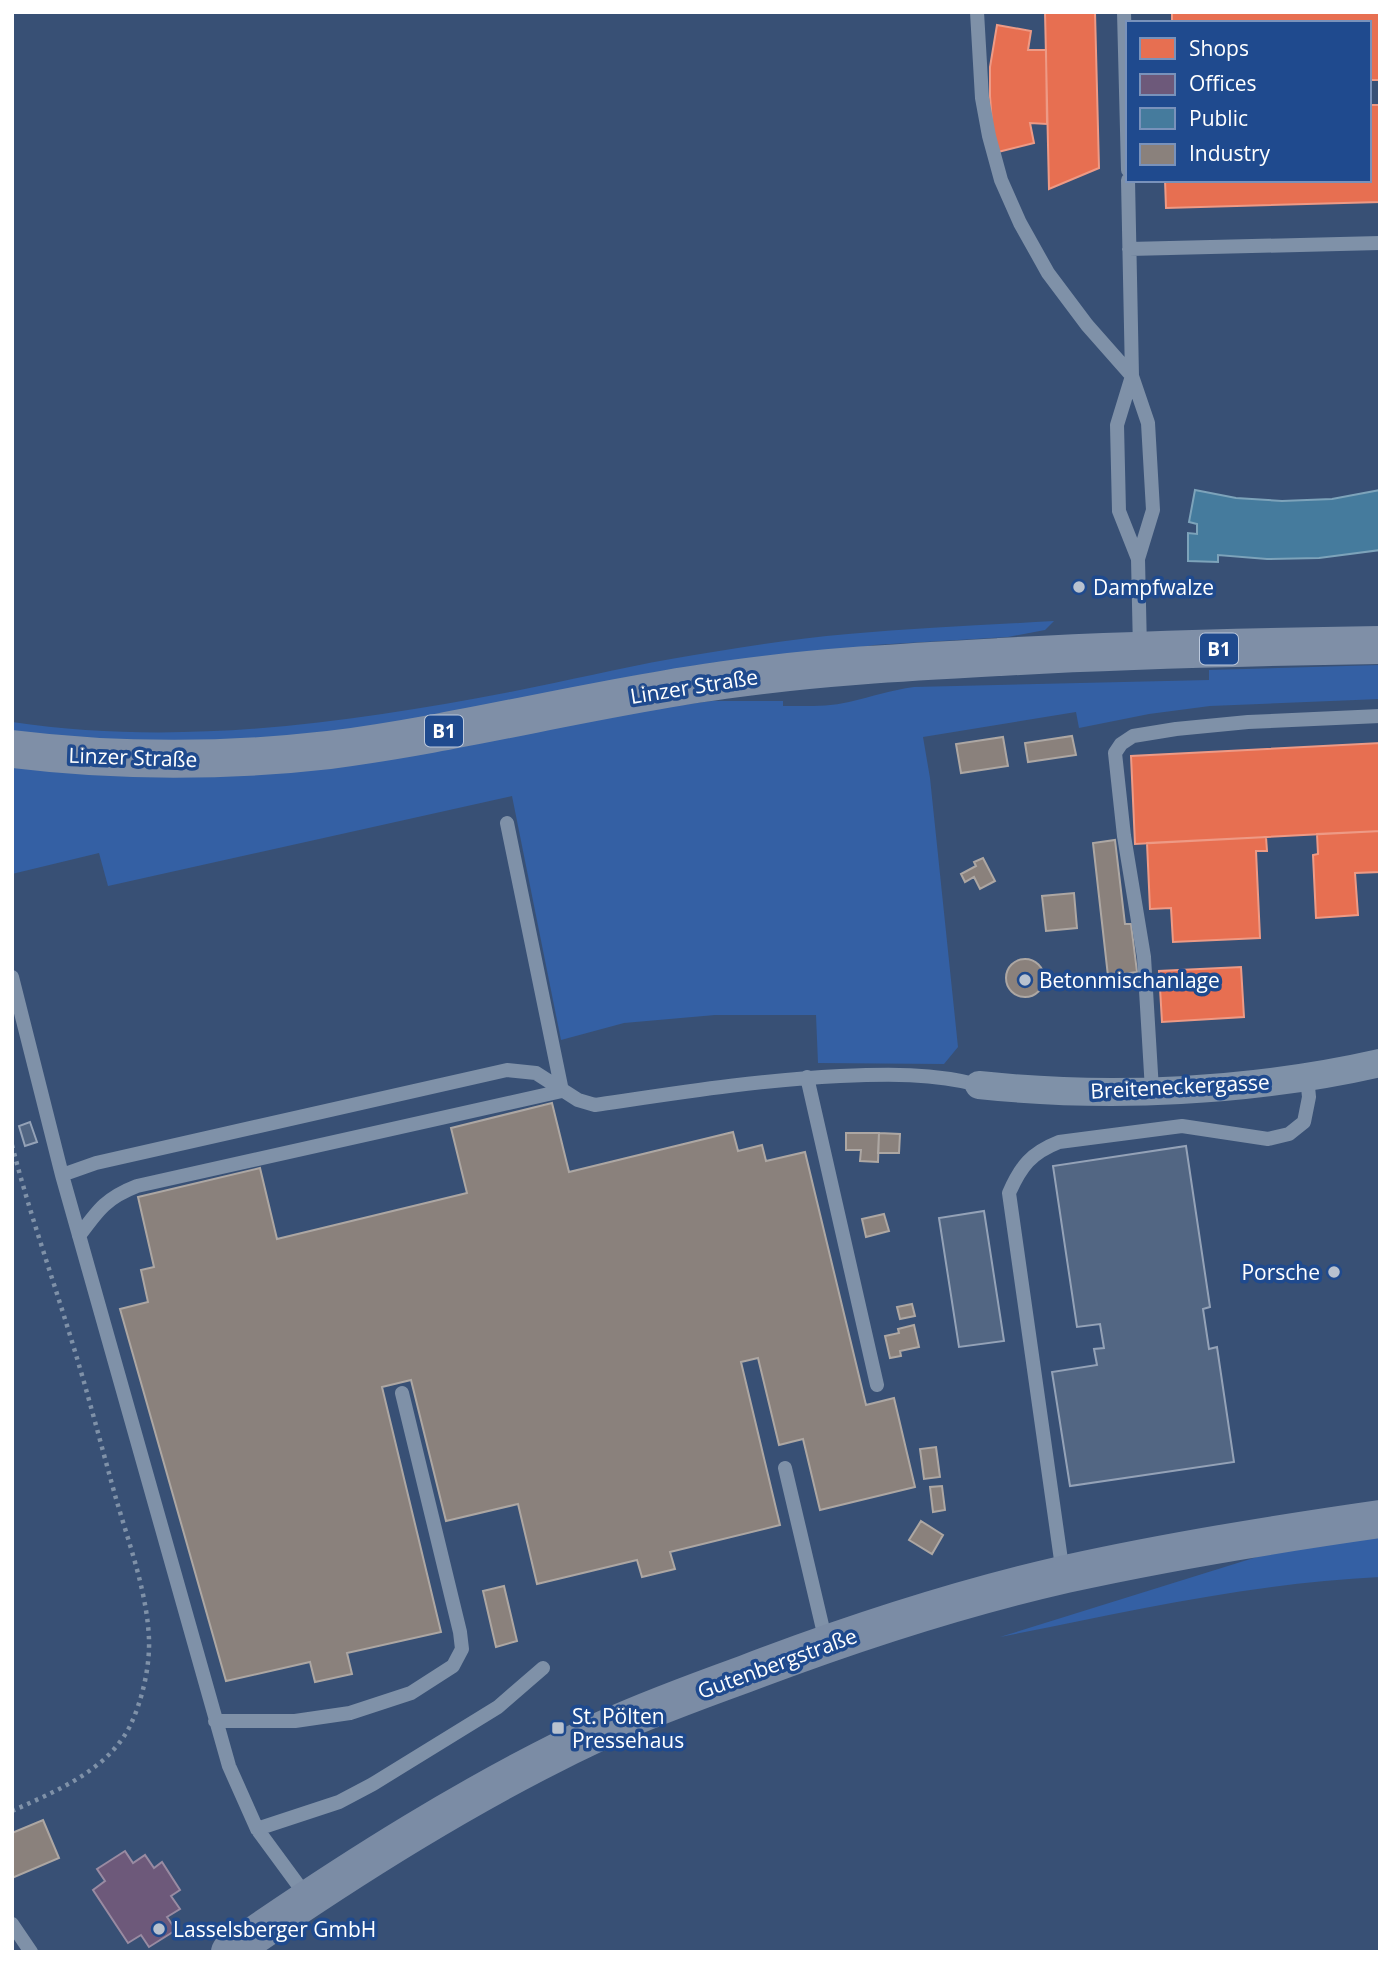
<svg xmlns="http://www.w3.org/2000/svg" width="1392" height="1964" font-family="'Open Sans',sans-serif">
<rect width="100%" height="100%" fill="#385075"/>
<path fill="#3460a4" d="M1054,621L1045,630L1008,637L874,645L331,733L170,744L12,733V722C181,747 349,723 515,691C567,681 619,668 671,659C730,649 789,639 848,634C917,628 985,625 1054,621Z
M1380,665V699L1210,706L1149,714L1079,728L1076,712L923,737L930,778L958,1047L944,1064L818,1063L816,1015H715L624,1023L561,1040L512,796L108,886L99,853L12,874V764L642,710L712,701H783V706C805,706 827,707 849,702C871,697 891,690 914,687L1209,680V670Z
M1380,1535V1577C1251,1583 1125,1612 1000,1637L1289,1547Z"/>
<path fill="#e76f51" stroke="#ee9a85" stroke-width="2" d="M1045,12H1095L1099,168L1049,189Z
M1172,12H1380V80H1369V23H1172Z
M997,25L1031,31L1028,50H1046L1047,124L1030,123L1034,143L998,152L992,125L990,96V67Z
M1369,105H1380V202L1166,208L1165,180H1369Z
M1380,743V831L1135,844L1131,756Z
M1380,831V872L1355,873L1358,915L1316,918L1313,855L1318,854L1317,834Z
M1266,837L1267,851H1256L1260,938L1173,942L1171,908L1150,909L1147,843Z
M1241,967L1244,1017L1162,1022L1159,971Z"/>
<path fill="#6d597a" stroke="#998ba2" stroke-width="2" d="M125,1851L133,1863L145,1855L154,1868L162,1862L180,1890L171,1896L180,1909L167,1917L176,1930L149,1947L141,1935L128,1943L93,1890L105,1881L97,1869Z"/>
<path fill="#457b9d" stroke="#7da3ba" stroke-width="2" d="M1195,490L1236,498L1282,501L1332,499L1380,490V550L1319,558L1267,559L1218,555V562L1188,561V533L1197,534V524L1189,522Z"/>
<path fill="#8a817c" stroke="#ada7a3" stroke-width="2" d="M1072,736L1076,755L1028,762L1025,743Z
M1003,737L1008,766L961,773L956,744Z
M1115,840L1125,924H1131L1137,972L1108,976L1093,843Z
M983,858L995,881L980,889L974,877L965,882L961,874L976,866L974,862Z
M1074,893L1077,928L1046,931L1042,896Z
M1006 978a19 19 0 1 1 38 0a19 19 0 1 1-38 0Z
M552,1103L569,1172L733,1132L738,1151L762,1145L766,1161L805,1152L866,1405L894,1398L915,1487L820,1510L803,1439L779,1445L758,1358L741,1362L780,1525L670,1552L675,1569L642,1577L637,1560L537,1584L518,1504L446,1521L411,1380L382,1387L441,1632L347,1653L352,1674L315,1682L310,1662L226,1681L120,1309L148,1302L141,1270L154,1267L138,1197L260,1168L277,1239L467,1193L451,1128Z
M846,1133H879L878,1162L860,1161L861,1150H846Z
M879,1133L900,1134L899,1153H878Z
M884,1214L889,1231L866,1237L862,1219Z
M912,1304L915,1316L900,1319L897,1307Z
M914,1325L919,1347L900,1351L901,1356L890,1358L885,1336L899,1333L898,1329Z
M936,1447L940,1477L924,1479L920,1449Z
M942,1486L945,1510L933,1512L930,1487Z
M921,1521L943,1535L932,1554L909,1540Z
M504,1586L517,1641L496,1647L483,1591Z
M43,1820L59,1858L12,1878V1833Z"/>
<path fill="#526683" stroke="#94a2b7" stroke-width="2" d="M30,1122L37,1142L25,1146L19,1126Z
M1186,1146L1210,1307L1203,1309L1209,1349L1217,1347L1234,1462L1070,1486L1052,1372L1097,1365L1094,1349L1104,1348L1100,1324L1077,1327L1053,1166Z
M984,1211L1004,1341L959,1347L939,1218Z"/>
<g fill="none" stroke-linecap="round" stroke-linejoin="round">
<path stroke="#7f91a8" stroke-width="4.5" stroke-dasharray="3.5 5" stroke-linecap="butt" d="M12,1145C28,1208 50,1270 69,1332C86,1386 100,1441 115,1495C128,1541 147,1591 149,1639C150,1667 142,1701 130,1726C107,1771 56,1791 12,1811"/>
<path stroke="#7f91a8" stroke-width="14" d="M977,12L982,98L989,136L1001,180L1020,223L1048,273L1087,325L1132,376L1148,423L1153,510L1138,559L1140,650
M1124,12L1128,170
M1128,180L1132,376L1117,425L1119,511L1138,559
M1129,249L1380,243
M12,977L62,1175L229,1766L257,1829L307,1897
M807,1077L877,1385
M1152,1090L1144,957L1124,836L1115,753L1121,744L1133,736L1176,729L1248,722L1380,716
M62,1175L96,1163L507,1070L536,1073L578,1100L595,1105C677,1093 758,1080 840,1076C888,1074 933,1073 979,1085
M79,1236C98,1210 106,1198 137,1186L562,1091L507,823
M785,1468L826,1642
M1063,1574L1009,1193C1021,1166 1031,1153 1059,1142L1182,1126L1268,1139L1289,1134L1304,1122L1309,1097L1307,1077
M215,1721H295L350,1713L411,1693L453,1666L462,1649L460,1632L402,1393
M257,1829L339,1802L373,1784L498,1707L543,1668
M12,1924L31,1952"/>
<path stroke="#7f91a8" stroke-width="28" d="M979,1085C1110,1099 1252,1092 1380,1063"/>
<path stroke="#7b8ca5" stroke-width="38" d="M230,1952C350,1869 474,1790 605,1729C651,1708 698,1691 745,1674C850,1634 957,1599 1066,1574C1170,1551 1275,1534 1380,1519"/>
<path stroke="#7f8fa7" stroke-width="38" d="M12,749C118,762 223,762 329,750C462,733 592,698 724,680C815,667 908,662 1000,657C1126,650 1253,647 1380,645"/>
</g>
<g fill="#b9c2cf" stroke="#1f4a8e" stroke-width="2.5">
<circle cx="1079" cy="587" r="7"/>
<circle cx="1025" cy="980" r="7"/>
<circle cx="1334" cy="1272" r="7"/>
<rect x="551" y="1721" width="14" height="14" rx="3.5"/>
<circle cx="159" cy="1929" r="7"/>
</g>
<g text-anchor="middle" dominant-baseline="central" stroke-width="7" stroke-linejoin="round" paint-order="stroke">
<g fill="#1f4a8e" stroke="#bcc9dd" stroke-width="2">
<rect x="1200" y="633.5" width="38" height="31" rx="5"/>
<rect x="425" y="715.5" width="38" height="31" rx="5"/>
</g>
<g font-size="19" font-weight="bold" fill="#fff">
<text x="1219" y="649">B1</text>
<text x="444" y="731">B1</text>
</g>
<g font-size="21" fill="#fff" stroke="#1f4a8e" text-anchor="start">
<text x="1093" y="587">Dampfwalze</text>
<text x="1039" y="980">Betonmischanlage</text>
<text x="1320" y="1272" text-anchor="end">Porsche</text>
<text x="572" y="1716">St. Pölten<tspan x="572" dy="24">Pressehaus</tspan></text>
<text x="173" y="1929">Lasselsberger GmbH</text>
</g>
<g font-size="21" fill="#fff" stroke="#1f4a8e">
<text transform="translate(694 686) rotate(-9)">Linzer Straße</text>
<text transform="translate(133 757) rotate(2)">Linzer Straße</text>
<text transform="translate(1180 1086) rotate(-3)">Breiteneckergasse</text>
<text transform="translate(777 1663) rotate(-20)">Gutenbergstraße</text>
</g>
</g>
<rect width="1392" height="1964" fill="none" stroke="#ffffff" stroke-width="28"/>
<rect x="1126" y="21" width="245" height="161" fill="#1f4a8e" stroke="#7992bb" stroke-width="2"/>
<rect x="1140" y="38" width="35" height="21" fill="#e76f51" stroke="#7992bb" stroke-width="2"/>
<text x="1189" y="56" font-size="21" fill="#ffffff">Shops</text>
<rect x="1140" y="74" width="35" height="21" fill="#6d597a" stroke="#7992bb" stroke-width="2"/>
<text x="1189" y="91" font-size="21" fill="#ffffff">Offices</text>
<rect x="1140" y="108" width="35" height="21" fill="#457b9d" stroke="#7992bb" stroke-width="2"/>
<text x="1189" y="126" font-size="21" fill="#ffffff">Public</text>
<rect x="1140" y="144" width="35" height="21" fill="#8a817c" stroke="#7992bb" stroke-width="2"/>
<text x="1189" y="161" font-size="21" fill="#ffffff">Industry</text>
</svg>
